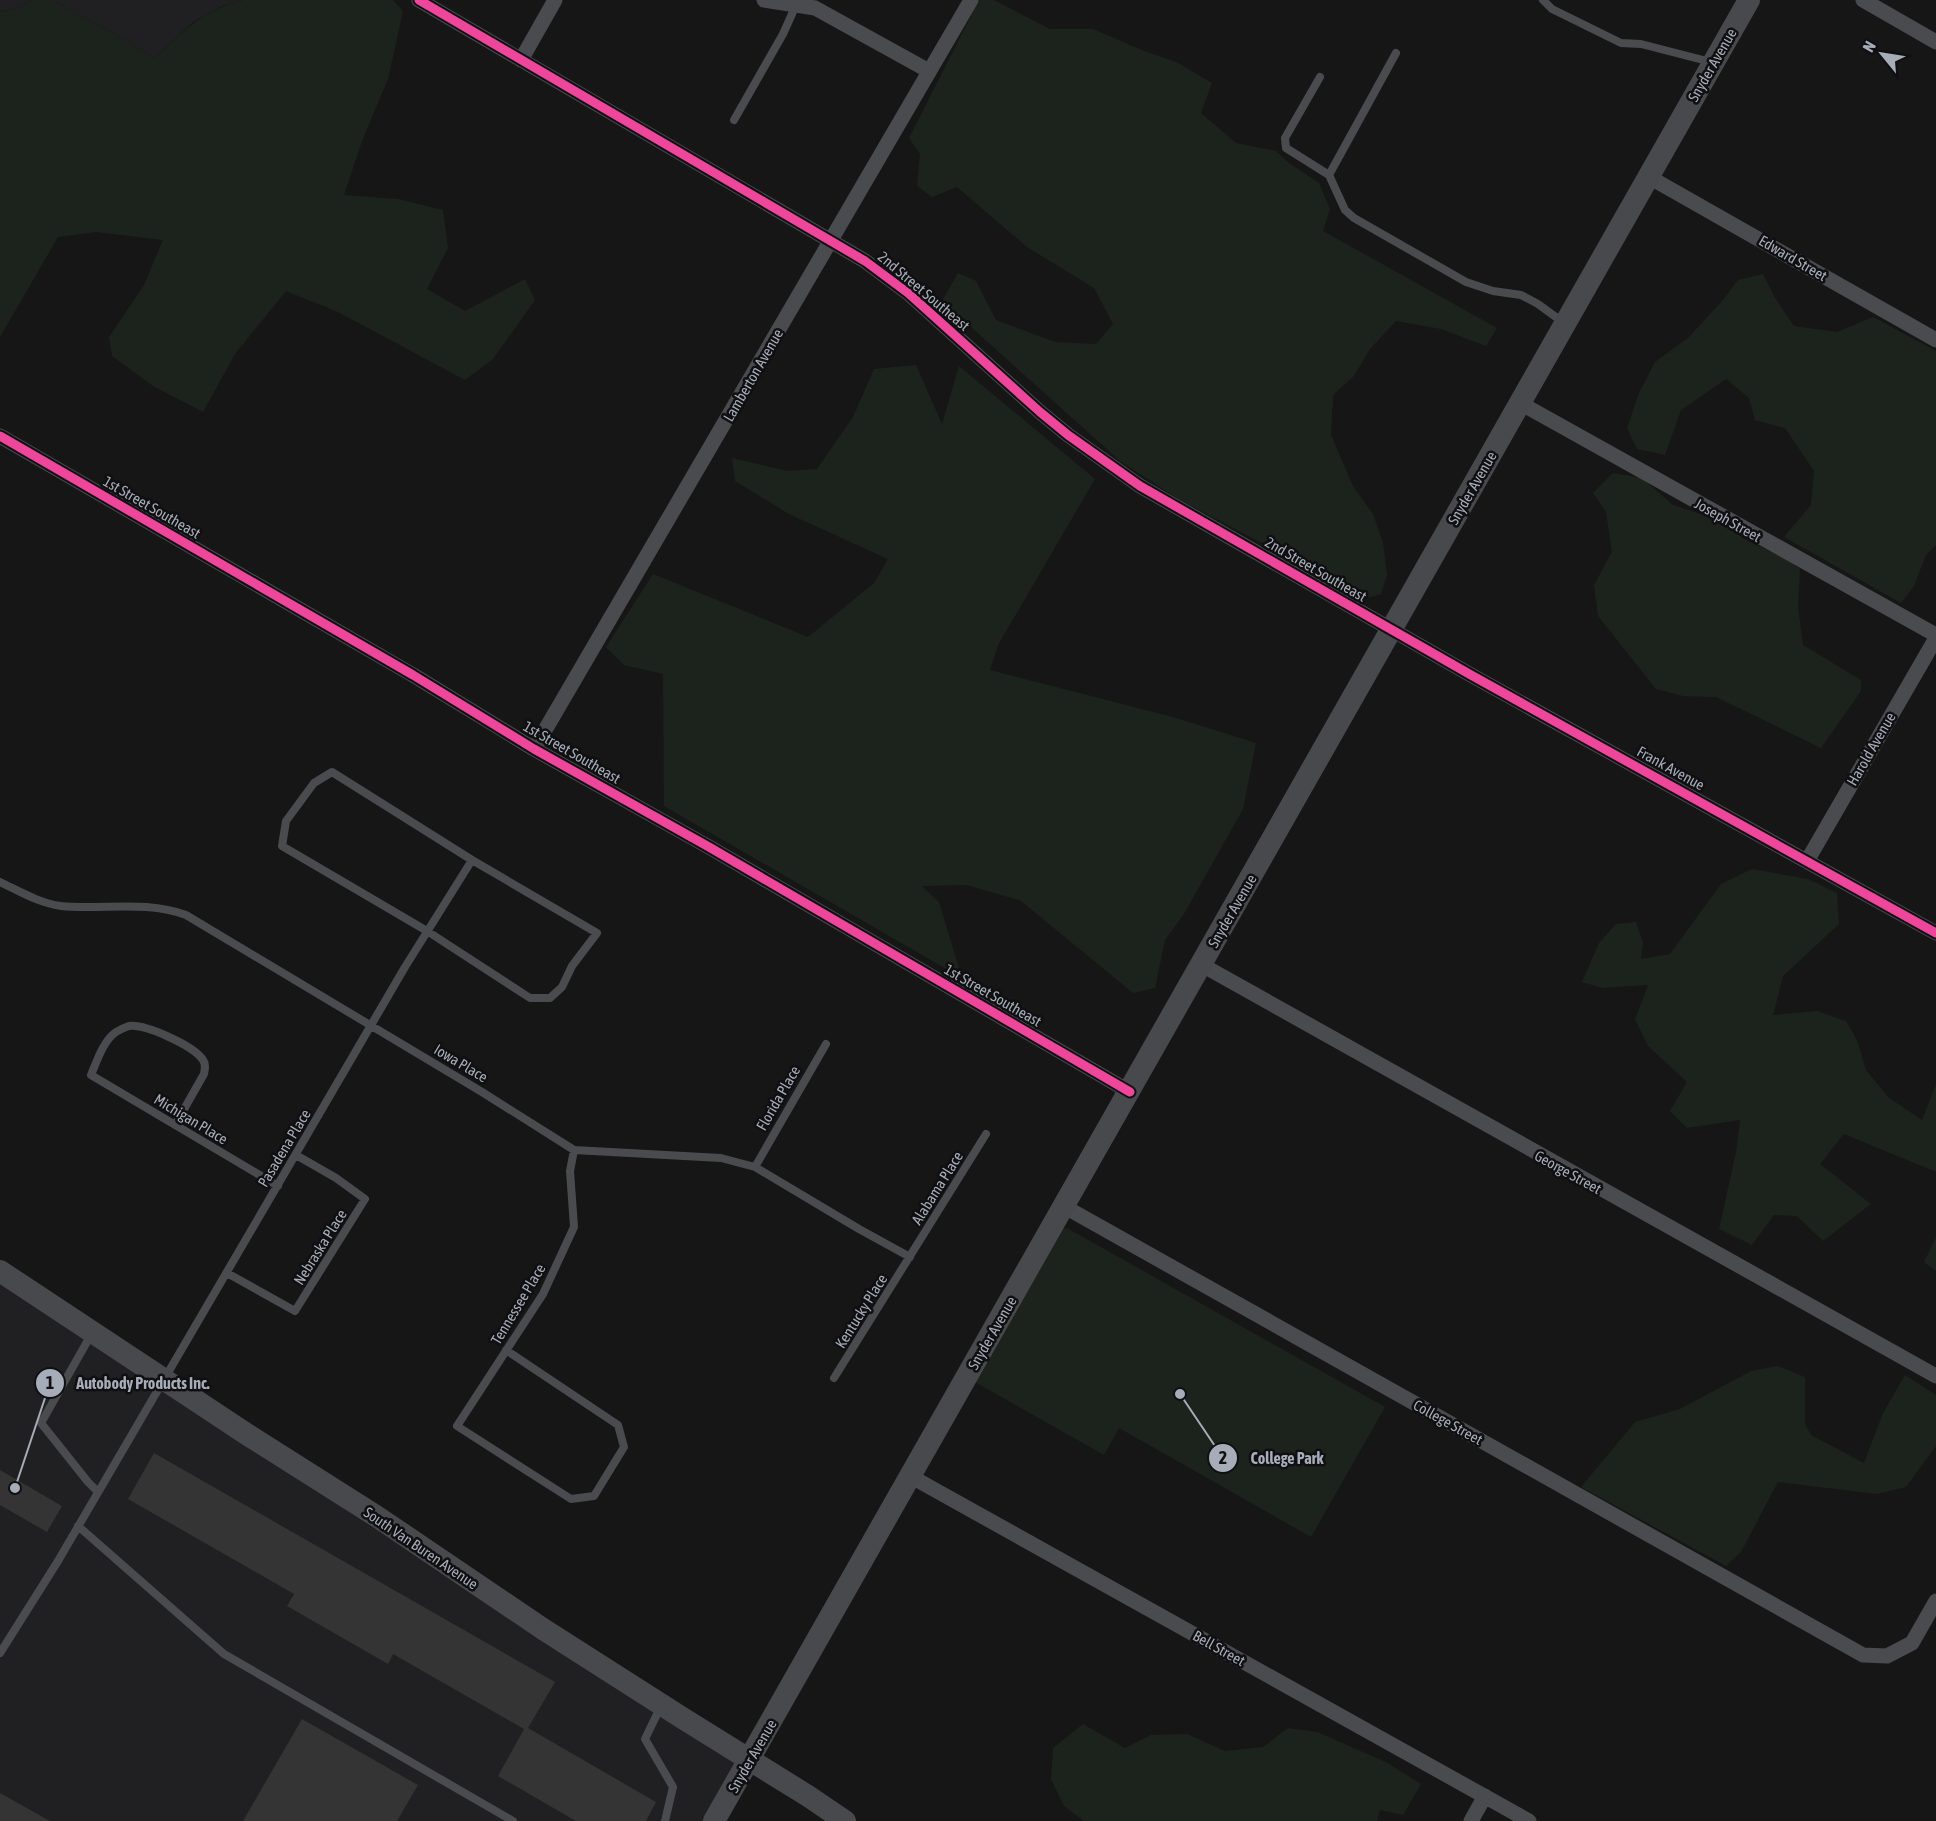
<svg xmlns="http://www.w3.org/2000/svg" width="1936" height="1821" font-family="'Asap Condensed',sans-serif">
<rect width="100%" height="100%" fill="#161616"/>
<path fill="#202022" d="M0,0H32L21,7L0,12Z
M52,0H243L222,6L193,22L155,58L106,29Z
M0,1271L750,1759L714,1821H0Z"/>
<path fill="#1c231d" d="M32,0H52L106,29L155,58C186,30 200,11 243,0H393L403,11L388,79L362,141L344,195L398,199L443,210L448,248L427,289L465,311L525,279L535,300L493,359L465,380L338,312L286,291L235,354L203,412L153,386L112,356L109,337L144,285L163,240L96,232L58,237L0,337V12L21,7Z
M979,0H994L1050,29H1093L1142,50L1178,63L1212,83L1201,113L1236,143L1276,151L1289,163L1319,183L1330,209L1323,231L1497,328L1486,346L1441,329L1396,321L1370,349L1354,376L1333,395L1331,435L1353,486L1373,514L1383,543L1387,575L1381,594L1367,598L1327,571L1260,542L1180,500L1120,461L942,301L958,273L976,281L996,320L1055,342L1096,344L1113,324L1094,288L1027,247L957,187L932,197L917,186L920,154L909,138Z
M1763,274L1775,298L1794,326L1837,332L1873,317L1936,351V545L1926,555L1914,586L1901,603L1784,537L1811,505L1814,471L1785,428L1755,420L1749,398L1726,379L1681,410L1665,455L1637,449L1627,428L1639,393L1655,362L1689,337L1723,300L1738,280Z
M916,365L942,424L959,366L1095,479L998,645L990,670L1173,717L1256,743L1243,809L1184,914L1165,940L1155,988L1133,993L1021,901L967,885L922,886L939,902L962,978L664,806L663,674L624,665L606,647L653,574L808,637L874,583L888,559L789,514L735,481L732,458L787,471L817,469L853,417L874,369Z
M1613,473L1642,478L1673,505L1707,516L1750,542L1783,557L1800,569L1798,607L1803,645L1861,680V691L1821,748L1716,697L1683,696L1656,689L1598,616L1594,585L1612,552L1606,512L1593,493Z
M1752,869L1808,879L1837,893L1839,924L1783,976L1773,1015L1817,1011L1846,1021L1857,1040L1866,1070L1888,1097L1922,1120L1936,1084V1172L1844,1134L1820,1164L1871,1204L1823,1241L1797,1216L1774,1215L1752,1245L1719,1229L1736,1152L1740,1120L1687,1128L1670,1111L1687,1082L1648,1046L1635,1019L1648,985L1603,988L1582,982L1599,943L1616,924L1636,922L1643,943L1641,959L1670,954L1721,884Z
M1067,1228L1385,1407L1311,1537L1119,1428L1104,1455L975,1382L1060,1229Z
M1936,1237V1271L1924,1262Z
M1778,1366L1805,1377V1424L1811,1435L1864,1463L1883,1413L1905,1375L1936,1395V1446L1906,1487L1877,1494L1778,1482L1741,1552L1726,1566L1581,1487L1635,1422L1680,1409L1751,1371Z
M1083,1724L1125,1748L1151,1735L1187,1734L1225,1751L1263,1747L1288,1728L1317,1732L1386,1762L1421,1784L1403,1815L1380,1810L1377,1821H1084L1064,1806L1051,1779L1053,1748Z"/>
<path fill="#343435" d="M154,1453L555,1682L528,1728L656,1802L646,1821H576L498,1776L524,1729L393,1654L388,1664L287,1606L294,1594L128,1499Z
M0,1470L62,1506L47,1532L0,1505Z
M302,1719L418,1785L397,1821H243Z
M0,1793L50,1821H0Z"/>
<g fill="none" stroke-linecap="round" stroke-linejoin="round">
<path stroke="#4a4b4f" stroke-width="8" d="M1543,0L1552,9L1621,43L1641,44L1711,62
M1320,77L1285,138L1286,148L1329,175L1345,210L1354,218L1466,282L1493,291L1521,295L1538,304L1564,323
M734,120L783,34L796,5
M1329,175L1396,53
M332,772L472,860L597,933L572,966L562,987L550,998H530L427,931L282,846L286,821L314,783Z
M0,882C19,891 39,903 61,906C102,910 146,900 186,915L482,1092L574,1150L721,1158L755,1167L859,1229L910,1257
M175,1125L204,1074C205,1069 206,1064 203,1060C194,1046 146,1024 129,1026C126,1027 119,1030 116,1032C103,1041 97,1061 91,1075L278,1186
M755,1167L826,1044
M227,1273L295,1311L365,1199L336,1178L296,1155
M92,1333L41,1423L88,1482L98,1492
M506,1350L618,1425L624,1447L594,1496L571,1499L457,1426L543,1294L574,1227L570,1171L574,1150
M834,1378L986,1134
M78,1526L224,1654L513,1821
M0,1653L58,1561L405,967L472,860
M661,1706L645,1739L673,1787L665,1821"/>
<path stroke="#4a4b4f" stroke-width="15" d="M419,0L865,261L908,293L1040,412L1068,435L1140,486L1471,675L1936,933
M764,0L815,8L929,71
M1863,0L1936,42
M521,60L555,0
M1649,177L1936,340
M1520,403L1936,635
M0,436L413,675L534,749L709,847L1130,1092
M534,749L971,0
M1807,861L1936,638
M1202,965L1936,1376
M1065,1207L1863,1655L1887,1656L1912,1643L1936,1601
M910,1476L1529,1821
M1471,1821L1485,1796"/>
<path stroke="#48494d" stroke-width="22" d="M0,1271L248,1435L376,1516L543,1629L684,1719L808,1796L845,1821
M714,1821L1749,0"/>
<defs>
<path id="cycleway" d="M419,0L865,261L908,293L1040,412L1068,435L1140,486L1471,675L1936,933
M0,436L413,675L534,749L709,847L1130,1092"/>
</defs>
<use href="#cycleway" stroke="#101012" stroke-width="13"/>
<use href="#cycleway" stroke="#ed469a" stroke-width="9"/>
</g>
<g text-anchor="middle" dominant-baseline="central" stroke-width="5" stroke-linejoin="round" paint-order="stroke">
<g font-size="15" fill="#a6acb8" stroke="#101012">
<text transform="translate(1712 65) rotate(-60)">Snyder Avenue</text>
<text transform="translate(1793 258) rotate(30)">Edward Street</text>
<text transform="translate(924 291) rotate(40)">2nd Street Southeast</text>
<text transform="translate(753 375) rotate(-60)">Lamberton Avenue</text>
<text transform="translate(1472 488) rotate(-60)">Snyder Avenue</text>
<text transform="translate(152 507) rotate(30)">1st Street Southeast</text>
<text transform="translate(1728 520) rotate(29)">Joseph Street</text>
<text transform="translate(1316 569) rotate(30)">2nd Street Southeast</text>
<text transform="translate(1871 749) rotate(-60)">Harold Avenue</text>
<text transform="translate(572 752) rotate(30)">1st Street Southeast</text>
<text transform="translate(1671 768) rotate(29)">Frank Avenue</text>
<text transform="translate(1232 911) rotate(-60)">Snyder Avenue</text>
<text transform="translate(993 995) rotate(30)">1st Street Southeast</text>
<text transform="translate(461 1063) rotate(31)">Iowa Place</text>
<text transform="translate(778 1098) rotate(-60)">Florida Place</text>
<text transform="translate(191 1119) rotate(31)">Michigan Place</text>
<text transform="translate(284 1148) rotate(-59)">Pasadena Place</text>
<text transform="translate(1568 1172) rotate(29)">George Street</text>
<text transform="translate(937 1188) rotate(-58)">Alabama Place</text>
<text transform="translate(320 1247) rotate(-58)">Nebraska Place</text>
<text transform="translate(518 1304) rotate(-59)">Tennessee Place</text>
<text transform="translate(861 1311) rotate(-58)">Kentucky Place</text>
<text transform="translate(992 1333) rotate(-60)">Snyder Avenue</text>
<text transform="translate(1448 1422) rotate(29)">College Street</text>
<text transform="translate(421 1548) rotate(34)">South Van Buren Avenue</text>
<text transform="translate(1219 1648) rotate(29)">Bell Street</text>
<text transform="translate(752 1756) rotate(-60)">Snyder Avenue</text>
</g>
</g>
<path fill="none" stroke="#a6acb8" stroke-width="2" d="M15 1488L50 1383M1180 1394L1223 1458"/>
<g fill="#a6acb8" stroke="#101012" stroke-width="2">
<circle cx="15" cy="1488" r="6"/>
<circle cx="1180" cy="1394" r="6"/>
<circle cx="50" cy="1383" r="15"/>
<circle cx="1223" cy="1458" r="15"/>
</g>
<g font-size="18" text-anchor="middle" font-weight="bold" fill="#111">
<text x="50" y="1389">1</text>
<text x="1223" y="1464">2</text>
</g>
<g font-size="16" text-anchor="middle" font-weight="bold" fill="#a6acb8" stroke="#101012" stroke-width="5" stroke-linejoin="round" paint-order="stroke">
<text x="143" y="1389">Autobody Products Inc.</text>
<text x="1287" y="1464">College Park</text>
</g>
<g transform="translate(1882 54) rotate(300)" stroke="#101012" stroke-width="4.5" paint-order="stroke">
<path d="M0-4.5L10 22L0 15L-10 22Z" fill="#a6acb8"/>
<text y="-9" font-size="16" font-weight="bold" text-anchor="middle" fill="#a6acb8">N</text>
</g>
</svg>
